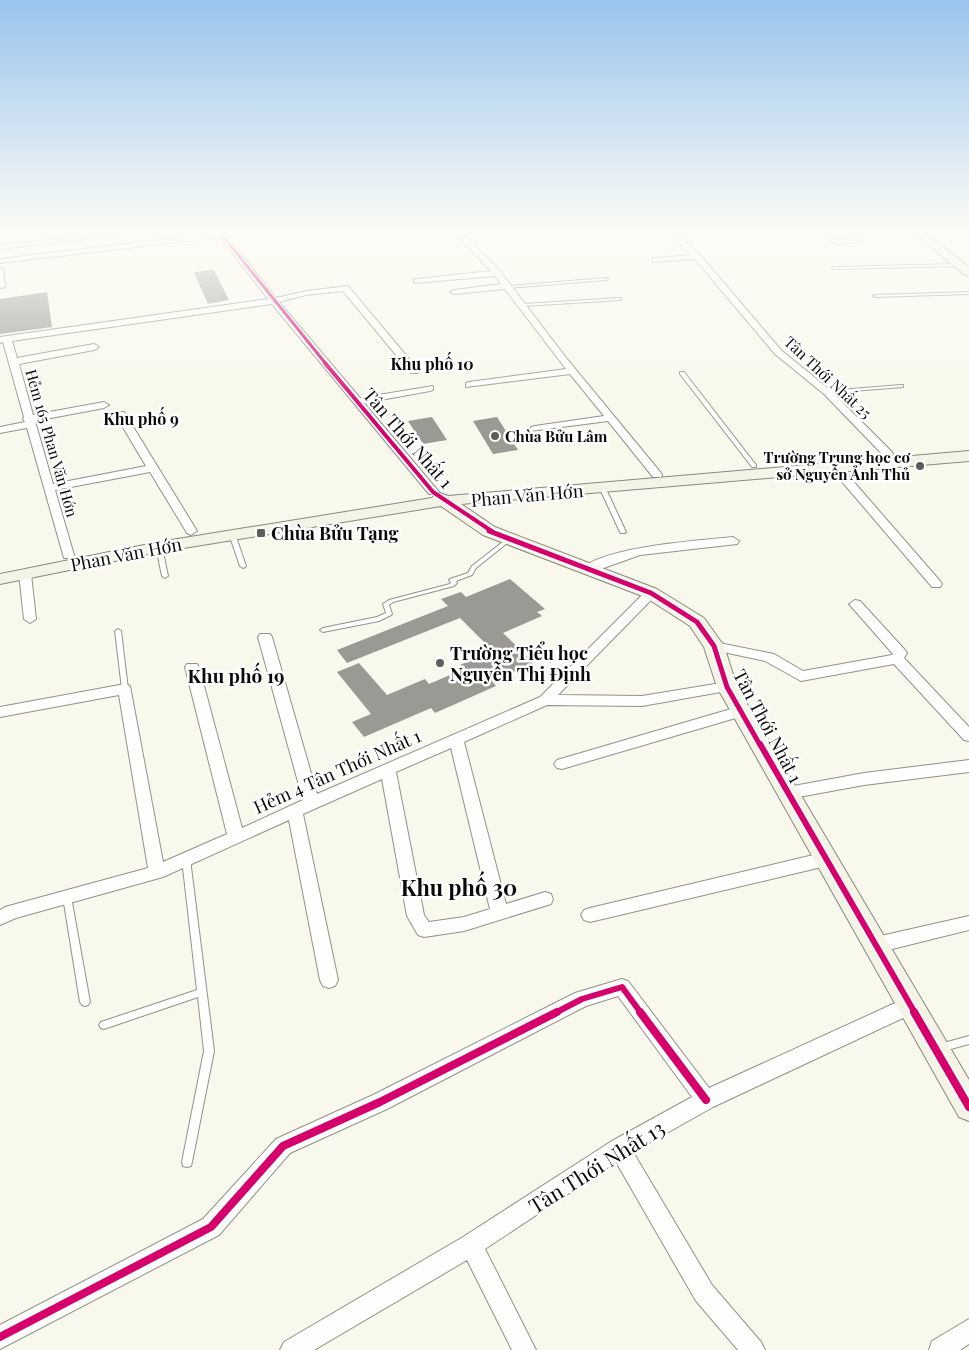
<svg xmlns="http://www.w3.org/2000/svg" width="969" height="1350" font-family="'Playfair Display',serif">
<rect width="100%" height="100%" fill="#f9f8ec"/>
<path fill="#9b9993" d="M214,270L229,300L208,304L194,272Z
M47,292L52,327L0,334V299Z
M432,417L447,440L423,444L408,421Z
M497,417L518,450L493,454L473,421Z
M510,579L545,609L537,612L542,616L503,633L534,663L492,681L496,686L435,713L431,708L364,737L352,722L371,714L337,672L359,663L387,695L425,679L429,684L464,669L460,665L493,651L460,618L347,663L337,650L448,606L441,599L461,592L466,597Z"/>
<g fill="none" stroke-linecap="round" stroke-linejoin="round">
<defs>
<path id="lane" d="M658,230H672L670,231L631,233L629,232L631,231Z
M959,264L961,265L960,266L834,269L832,268L834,267Z
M0,268L3,269L5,287L0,288Z
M606,278L608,279L607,280L508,288L506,287L508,286Z
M969,292V294L875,297L873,296L875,295Z
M620,298H621V300L523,306L521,305L523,304Z
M680,372H684L756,465V467H752L680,374Z
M901,385H903V387L827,393L825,392L827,391Z
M603,487L606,489L626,532L625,533H621L620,532L600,489Z
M232,532L235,534L246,566L245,567L243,568L240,566L229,534Z
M509,537L511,538L512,539L511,540L476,568L472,575L456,581L457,583L454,586L393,602L389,605L392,614L391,615L379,621L323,632L320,630L323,628L377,617L386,613L383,604L389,600L450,584L451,583L449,580L450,579L468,573L472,566Z
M159,545L162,547L168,576L165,578L162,576L156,547Z
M118,629L121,631L128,689L125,691L122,689L115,631Z
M186,856L189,857L190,859L214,1051L192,1162L191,1166L187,1167L183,1166L182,1162L204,1051L198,997L104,1029L101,1028L99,1025L101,1022L197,990L182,859L183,857Z
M67,894L70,895L71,897L90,1002L88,1005L85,1006L82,1005L80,1002L63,897L64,895Z
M969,1036V1044L940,1052L937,1051L935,1048L937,1045L940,1044Z"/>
<path id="street" d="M135,230H154L150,232L0,249V245Z
M215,230H221L224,232L263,230L260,232L227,236L276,298L306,291L348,286L419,371L417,373H411L343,291L306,295L279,302L360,398L433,386V390L430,391L364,403L439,492L437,494H429L272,304L12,341L17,358L94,344L99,347L94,350L19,364L33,415L104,402L109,405L104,408L35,421L53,484L146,466L115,414L116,412H124L197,531L191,535L187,533L150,472L55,490L74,555L72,558H64L27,428L0,433V427L25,422L23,419L24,417L3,342L0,343V337L268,299L220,237L0,263V259L216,233Z
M452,230H460L500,271L567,359L661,473L662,475L661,477H653L608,421L531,431V427L535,426L604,416L570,374L466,387V383L469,382L566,369L505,289L454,294L450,292L454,290L501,284L495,276L414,283V279H417L491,271Z
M666,230H673L700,255L781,350L830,390L892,452L893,454L892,456H884L824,394L775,354L695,259L653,262V258H656L691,255Z
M817,230H825L838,240L854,238L846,230H854L864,240L860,242L836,244Z
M836,465L840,466L940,581L942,584L940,587H932L832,470L831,468L832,466Z
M733,537L739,541L737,544L640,555L587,574L581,570C600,547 702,540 733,537Z
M25,570L31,574L36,619L30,623L24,619L19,574Z
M651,589L655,590L657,593L655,596L558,695L642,696L727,682L732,684L734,687L732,690L642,706L547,705L464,742L506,904L545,892L551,894L553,899L551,904L464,931L424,937L418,935L407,916L382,779L303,814L338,980L335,986L329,988L323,986L320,980L289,820L163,877L16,918L0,925V910L5,907L148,868L119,695L0,717V707L125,684L130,686L163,862L227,834L185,667L187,664H197L199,667L242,828L303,800L258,637L260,634H270L272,637L317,794L540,697L647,590ZM451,748L490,909L464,917L429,922L424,915L396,772Z
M855,600L860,601L905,650L907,653L904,658L969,727V741L964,740L894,664L801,681L765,661L714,650L709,649L707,646L709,643L714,642L774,654L803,671L892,655L893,654L849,604Z
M741,706L746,707L748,711L746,715L562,769L557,768L554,764L557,760Z
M969,760V772L864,785L788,799L783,797L780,793L783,789L788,787L864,773Z
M826,852L832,854L834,859L832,864L826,866L590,922L584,920L581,915L584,910L590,908Z
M969,916V930L876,953L870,950L867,945L870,940L876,937Z
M622,979L628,981L709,1088L904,999L911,997L918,999L920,1005L918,1011L713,1107L633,1152L712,1285L761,1342L765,1350H738L696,1301L616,1162L485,1249L536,1350H512L467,1260L314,1350H280L284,1342L463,1237L612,1141L692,1097L618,996L586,1006L387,1109L290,1153L219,1235L0,1349V1325L203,1219L276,1139L373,1095L575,993Z
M969,1319V1344L960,1350H929L932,1341Z"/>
<path id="secondary" d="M910,230H921L969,267V276L965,275Z
M969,451V461L461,504L495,527L657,589L704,618L724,646L737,687L969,1080V1121L959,1117L717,687L704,647L690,626L645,597L483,535L441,506L159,552L0,584V574L159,542L432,498L434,495L440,493L448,496Z"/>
</defs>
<use href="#lane" stroke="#92918c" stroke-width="2"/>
<use href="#street" stroke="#92918c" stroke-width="2"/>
<use href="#secondary" stroke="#888882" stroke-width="2"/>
<use href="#lane" fill="#fefefc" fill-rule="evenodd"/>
<use href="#street" fill="#fefefc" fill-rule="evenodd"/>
<use href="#secondary" fill="#f4f4e6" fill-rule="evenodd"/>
<defs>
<path id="cycleway-far4" d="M218,230L326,364"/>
<path id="cycleway-far3" d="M325,363L433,492L493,532"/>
<path id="cycleway-far2" d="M489,531L651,593L697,622L714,646L727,687L760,745"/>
<path id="cycleway-far1" d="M760,744L915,1013
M555,1013L582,999L622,987L641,1013"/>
<path id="cycleway" d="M640,1012L706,1100
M914,1012L969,1107
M0,1337L211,1227L283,1146L380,1102L557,1012"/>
</defs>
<use href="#cycleway-far4" stroke="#fff" stroke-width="5"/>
<use href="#cycleway-far3" stroke="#fff" stroke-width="6"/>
<use href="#cycleway-far2" stroke="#fff" stroke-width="8"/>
<use href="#cycleway-far1" stroke="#fff" stroke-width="9"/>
<use href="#cycleway" stroke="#fff" stroke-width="11"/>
<use href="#cycleway-far4" stroke="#d6006c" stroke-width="3"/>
<use href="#cycleway-far3" stroke="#d6006c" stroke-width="4"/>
<use href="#cycleway-far2" stroke="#d6006c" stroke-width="5"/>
<use href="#cycleway-far1" stroke="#d6006c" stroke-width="6"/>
<use href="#cycleway" stroke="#d6006c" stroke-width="8"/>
</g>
<linearGradient id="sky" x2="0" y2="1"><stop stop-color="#99c4ed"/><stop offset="0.55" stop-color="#fcfcf6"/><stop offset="1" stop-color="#fcfcf6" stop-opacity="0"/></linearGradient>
<rect width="969" height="419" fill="url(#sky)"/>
<g fill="#5e5d59" stroke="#fff" stroke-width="2">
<circle cx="495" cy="436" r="5"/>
<circle cx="920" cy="466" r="5"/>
<rect x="256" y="528" width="10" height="10" rx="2.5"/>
<circle cx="440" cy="663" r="5"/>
</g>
<g text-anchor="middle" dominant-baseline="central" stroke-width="5" stroke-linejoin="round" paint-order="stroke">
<g font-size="15" fill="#0a0a0a" stroke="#fff">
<text transform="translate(828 377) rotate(43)">Tân Thới Nhất 25</text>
<text transform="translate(52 443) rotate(74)">Hẻm 165 Phan Văn Hớn</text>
</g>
<g font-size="15" font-weight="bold" fill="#0a0a0a" stroke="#fff" text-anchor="start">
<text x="505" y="436">Chùa Bửu Lâm</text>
<text x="910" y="457" text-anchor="end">Trường Trung học cơ<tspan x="910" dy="17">sở Nguyễn Ảnh Thủ</tspan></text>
</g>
<g font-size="16" font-weight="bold" fill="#0a0a0a" stroke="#fff">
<text x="432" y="363">Khu phố 10</text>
<text x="141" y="418">Khu phố 9</text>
</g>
<g font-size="18" fill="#0a0a0a" stroke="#fff">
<text transform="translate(408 438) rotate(49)">Tân Thới Nhất 1</text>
<text transform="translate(527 495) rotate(-5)">Phan Văn Hớn</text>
<text transform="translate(126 554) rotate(-11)">Phan Văn Hớn</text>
<text transform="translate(768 726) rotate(62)">Tân Thới Nhất 1</text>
<text transform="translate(337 771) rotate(-24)">Hẻm 4 Tân Thới Nhất 1</text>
</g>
<g font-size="18" font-weight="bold" fill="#0a0a0a" stroke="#fff" text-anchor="start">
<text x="271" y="533">Chùa Bửu Tạng</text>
<text x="450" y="653">Trường Tiểu học<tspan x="450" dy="21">Nguyễn Thị Định</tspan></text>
</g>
<g font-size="19" font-weight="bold" fill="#0a0a0a" stroke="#fff">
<text x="236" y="675">Khu phố 19</text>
</g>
<g font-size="21" fill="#0a0a0a" stroke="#fff">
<text transform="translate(596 1166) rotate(-32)">Tân Thới Nhất 13</text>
</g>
<g font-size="22" font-weight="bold" fill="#0a0a0a" stroke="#fff">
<text x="459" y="887">Khu phố 30</text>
</g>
</g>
</svg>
